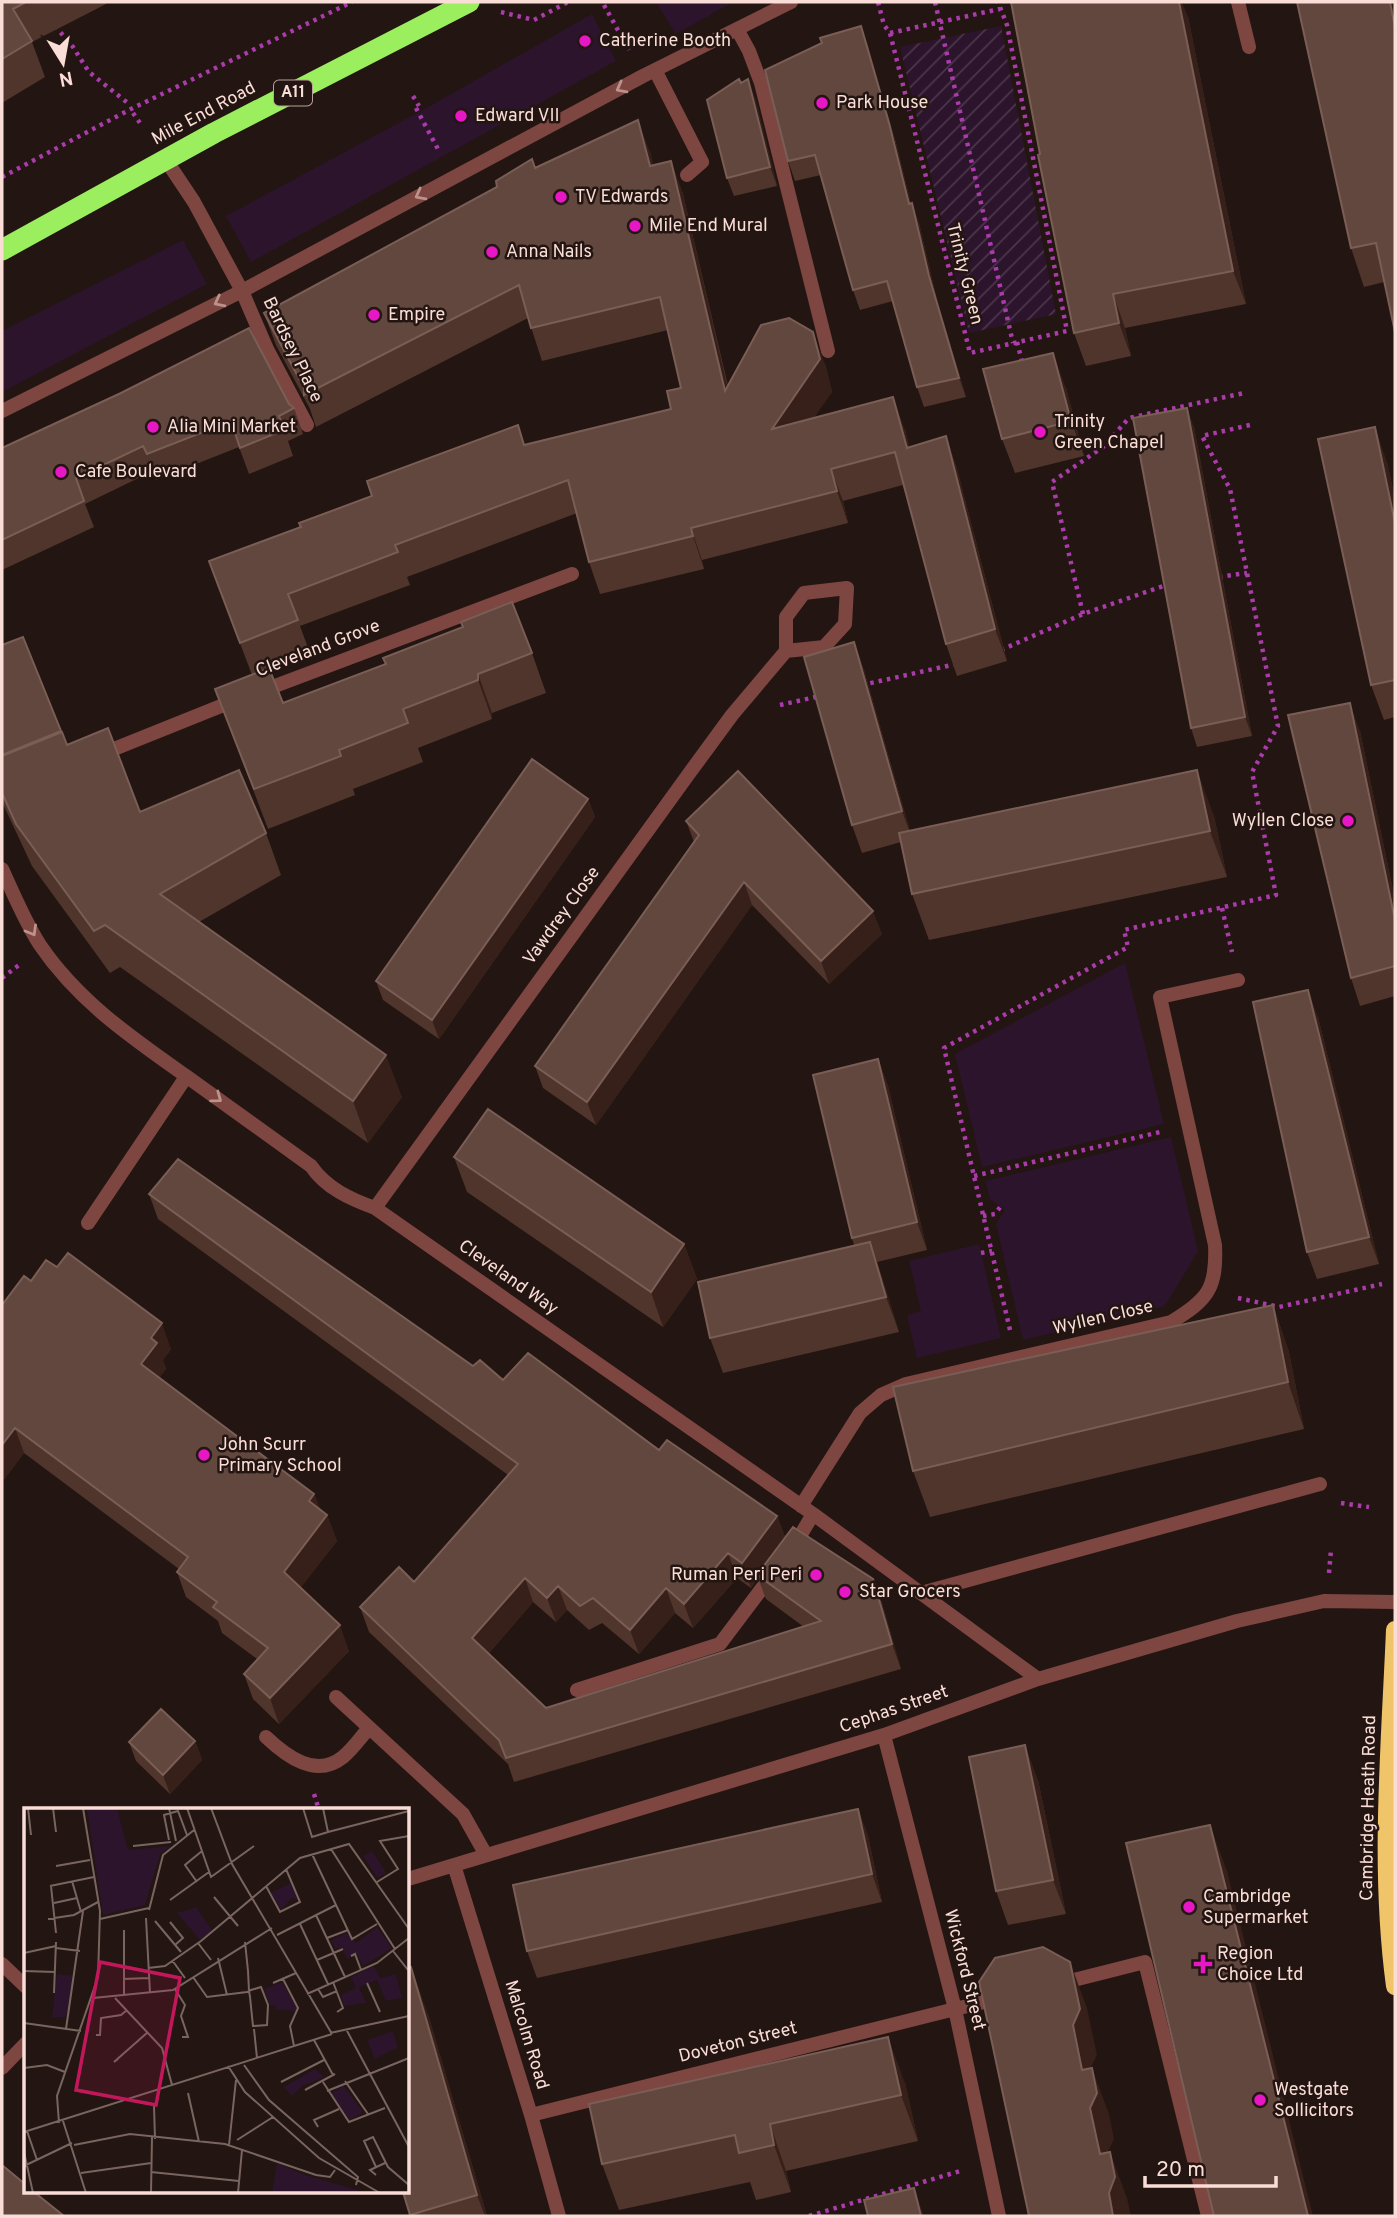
<svg xmlns="http://www.w3.org/2000/svg" width="1397" height="2218" font-family="Overpass,sans-serif">
<defs>
<pattern id="garden-furrows" width="10" height="10" patternUnits="userSpaceOnUse" patternTransform="scale(1.75)"><rect width="10" height="10" fill="#2c142c"/><path d="M-1 1l2-2M0 10L10 0M9 11l2-2" fill="none" stroke="#4c364a"/></pattern>
</defs>
<rect width="100%" height="100%" fill="#231511"/>
<path fill="#2c142c" d="M656,2H733L676,34Z
M592,14L616,61L251,262L226,216L430,106Z
M183,240L207,284L2,392V331Z
M1125,963L1164,1124L982,1167L955,1054Z
M1171,1137L1198,1251L1165,1306L1023,1340L996,1224L1005,1210L990,1199L985,1181Z
M979,1244L1001,1338L917,1358L907,1315L921,1311L909,1261Z"/>
<path fill="url(#garden-furrows)" d="M1001,26L1056,314L969,333L900,47Z"/>
<g fill="none" stroke-linecap="round" stroke-linejoin="round">
<path stroke="#aa3bab" stroke-width="4.5" stroke-dasharray="3.5 5" stroke-linecap="butt" d="M878,2L884,25L890,33L970,353L1067,331L1007,25L998,2
M935,2L1013,343
M604,5L629,50
M501,12L534,20L568,2
M55,26L73,47L89,72L129,104
M890,33L1000,9
M413,96L419,106
M416,108L439,151
M133,113L140,123
M2,177L131,109L352,2
M1017,342L1023,365
M1219,577L1247,573
M1083,614L1052,482L1103,447L1129,418L1244,393
M1001,650L1083,614L1169,584
M862,685L956,664
M780,705L820,696
M1222,908L1232,952
M2,978L19,965
M974,1176L1160,1132
M983,1216L995,1214L1001,1206
M981,1253L992,1251
M1238,1298L1279,1307L1382,1284
M1010,1330L944,1048L1128,947L1124,930L1276,895L1252,772L1278,726L1230,489L1202,436L1250,425
M1341,1503L1369,1507
M1329,1573L1331,1550
M314,1794L319,1810
M809,2216L960,2171"/>
<path stroke="#7d4640" stroke-width="14" d="M1238,2L1249,47
M737,29L749,51L761,83L828,351
M655,70L702,162L687,175
M166,160L194,202L242,291L267,349L307,425
M2,411L242,291L643,76L791,2
M259,692L572,574
M99,755L236,700
M88,1223L186,1077
M921,1593L1320,1484
M336,1697L463,1814L486,1855
M266,1737C286,1756 316,1779 343,1757C353,1749 361,1737 369,1728
M1058,1984L1145,1962L1208,2216
M955,2009L1001,1998"/>
<path stroke="#7d4640" stroke-width="14" d="M2,869C14,895 25,922 40,945C78,1001 132,1038 186,1076C228,1106 269,1136 311,1166C326,1188 350,1199 375,1208L813,1514L1038,1679
M375,1208L688,775L732,715L786,651V617L804,593L847,588L845,624L824,647L786,651
M801,1506L860,1413L881,1395L906,1384L1171,1322C1208,1300 1217,1288 1215,1245L1160,997L1238,980
M793,1548L813,1514
M577,1690L720,1644L772,1575
M884,1735L955,2009L999,2216
M454,1865L531,2115L559,2216
M408,1879L884,1735L1038,1679L1237,1621L1324,1601L1395,1602
M2,1964L26,1987
M2,2068L26,2043
M531,2115L955,2009"/>
<path stroke="#f0c569" stroke-width="18" d="M1395,1630C1390,1749 1379,1867 1395,1986"/>
<path stroke="#9bef5e" stroke-width="21" d="M2,250L214,133L469,2"/>
</g>
<path fill="#4f352c" fill-rule="evenodd" d="M2,2H110L32,42L45,77L2,103Z
M1297,2H1392L1395,11V332L1384,282L1364,287L1351,248Z
M1188,17L1246,304L1125,328L1131,356L1086,366L1074,333L1040,154Z
M861,26L868,46L896,143L911,204L919,223L936,296L966,397L924,407L917,387L893,301L860,310L853,290L821,175L795,181L788,161Z
M755,98L777,186L734,196L727,178Z
M650,152L653,166L671,161L683,194L728,386L825,364L832,392L813,418L905,430L909,447L946,436L957,469L1007,661L957,676L946,644L903,485L843,501L848,523L702,560L704,569L600,594L589,562L577,513L407,577L410,585L300,626L310,653L252,675L209,561L526,445L671,409L681,388L668,330L542,361L528,318L316,427L310,409L276,345L264,313L535,168Z
M1066,388L1084,456L1015,473L1002,439Z
M289,404L294,408L303,434L288,441L293,456L249,474L239,447L156,480L153,471L85,504L94,527L2,570V448Z
M1194,427L1252,736L1197,747L1191,728Z
M1387,462L1395,499V717L1384,720L1371,685Z
M23,637L67,745L140,812L266,833L281,875L199,922L402,1097L368,1143L120,967L110,973L32,866L2,802V645Z
M854,642L864,670L910,831L1214,816L1227,877L929,940L912,894L901,842L862,853L852,825Z
M532,653L546,693L492,713V719L418,748L423,762L353,789L355,795L268,829L215,689L283,703L385,664Z
M1360,731L1395,900V996L1360,1006L1351,978Z
M588,799L595,817L439,1039L383,1000L376,981Z
M686,821L882,934L829,984L752,905L596,1125L543,1088L535,1066L694,842Z
M1318,1017L1379,1264L1317,1279L1307,1252Z
M878,1059L888,1086L927,1250L877,1262L899,1332L723,1373L710,1338L854,1245L852,1238Z
M454,1157L684,1244L697,1279L663,1327L467,1192Z
M149,1194L473,1366L659,1450L777,1516L785,1537L873,1579L882,1603L901,1669L514,1782L508,1764L369,1632L360,1607L414,1582L508,1475L158,1219ZM737,1578L751,1588L758,1578L766,1599L804,1627L546,1708L489,1653L533,1602L556,1622L567,1610L589,1630L602,1623L639,1654L675,1613L693,1628Z
M31,1281L171,1349L163,1360L166,1369L159,1378L314,1494L320,1509L327,1515L337,1541L300,1588L349,1651L279,1724L253,1699L244,1674L257,1659L222,1633L218,1621L186,1597L177,1572L179,1569L24,1453L2,1482Z
M1273,1305L1289,1352L1304,1429L930,1517L913,1471Z
M195,1741L202,1760L170,1794L136,1761L129,1742Z
M1038,1780L1066,1914L1008,1925L996,1891Z
M858,1809L868,1836L882,1902L537,1978L527,1951Z
M428,2014L487,2216H411L403,2192Z
M905,2083L918,2141L786,2171L791,2192L756,2200L750,2182L619,2210L602,2164Z"/>
<path fill="#362019" d="M1179,2H1182L1188,17L1246,304L1233,271Z
M1390,2H1392L1395,11V28Z
M861,26L868,46L896,143L916,224L909,204Z
M748,79L755,98L777,186L770,167Z
M638,120L650,152L662,199L650,166Z
M671,161L683,194L736,424L725,391Z
M912,203L919,223L936,296L966,397L959,378L929,276Z
M1113,294L1125,328L1131,356L1119,323Z
M813,332L825,364L832,392L784,461L772,429Z
M1053,353L1066,388L1084,456L1071,421Z
M893,397L905,430L919,480L907,448Z
M1187,408L1194,427L1252,736L1245,717Z
M1375,427L1387,462L1395,499V523Z
M946,436L957,469L1007,661L995,629Z
M831,469L843,501L848,523L837,491Z
M691,528L702,560L704,569L693,536Z
M854,642L864,670L912,838L902,811Z
M478,674L492,713V719L478,680Z
M1350,703L1360,731L1395,900V920Z
M1197,770L1214,816L1227,877L1210,831Z
M588,799L595,817L439,1039L432,1020Z
M744,882L752,905L596,1125L587,1102Z
M873,911L882,934L829,984L821,961Z
M1308,990L1318,1017L1379,1264L1369,1237Z
M386,1055L402,1097L368,1143L353,1101Z
M878,1059L888,1086L927,1250L917,1222Z
M870,1242L882,1276L899,1332L886,1297Z
M684,1244L697,1279L663,1327L651,1292Z
M1273,1305L1289,1352L1304,1429L1288,1382Z
M162,1323L171,1349L163,1360L166,1369L150,1390L141,1364L151,1338Z
M15,1428L24,1453L2,1482V1445Z
M314,1494L324,1519L309,1501Z
M327,1515L337,1541L293,1598L284,1572Z
M777,1516L786,1540L757,1575L758,1578L751,1588L742,1563Z
M728,1553L737,1578L693,1628L684,1604Z
M525,1578L533,1602L481,1662L472,1638Z
M873,1579L882,1603L901,1669L892,1644Z
M558,1586L567,1610L556,1622L547,1598Z
M666,1588L675,1613L639,1654L630,1630Z
M340,1625L349,1651L279,1724L270,1698Z
M195,1741L202,1760L170,1794L163,1775Z
M1025,1745L1038,1780L1066,1914L1053,1880Z
M858,1809L868,1836L882,1902L872,1874Z
M1210,1825L1227,1871L1313,2216H1308Z
M1070,1962L1087,2008L1097,2055L1089,2071L1092,2068L1109,2114L1114,2139L1107,2154L1110,2152L1127,2198L1131,2216H1113L1073,2025Z
M411,1967L428,2014L487,2216H485L477,2195Z
M888,2037L905,2083L918,2141L901,2095Z
M770,2124L786,2171L791,2192L774,2145Z
M914,2188L924,2216H921Z"/>
<path fill="#61473e" stroke="#7a5e56" stroke-width="2" d="M2,2H26L13,9L32,41L2,59Z
M1011,2H1179L1233,271L1113,294L1119,323L1074,333L1038,155L1040,154Z
M1297,2H1390L1395,28V332L1376,243L1351,248Z
M861,26L889,123L909,204L912,203L929,276L959,378L917,387L887,281L853,290L815,155L788,161L765,70L822,43L820,38Z
M739,79L741,83L748,79L770,167L727,178L707,100Z
M638,120L650,166L671,161L725,391L761,325L789,318L813,332L820,359L772,429L893,397L907,448L946,436L995,629L946,644L895,452L831,469L837,491L691,528L693,536L589,562L568,480L395,545L398,552L288,594L298,620L240,643L209,561L301,527L299,523L372,496L367,481L518,425L524,445L671,409L667,391L681,388L660,297L531,328L519,285L304,395V388L264,313L497,187L496,181L532,159L535,168Z
M249,328L289,404L294,408L279,416L284,430L240,448L231,421L147,454L143,446L76,478L84,501L2,540V448L121,393Z
M1053,353L1071,421L1002,439L983,369Z
M1187,408L1245,717L1191,728L1133,418Z
M1375,427L1395,523V680L1371,685L1318,439Z
M512,602L532,653L478,674V680L403,709L408,723L339,750L341,756L254,789L215,689L269,668L283,703L386,664L383,658L463,627L461,622Z
M23,637L61,731L2,755V645Z
M854,642L902,811L852,825L804,657Z
M1350,703L1395,920V966L1351,978L1288,715Z
M108,728L140,812L239,770L266,833L160,894L386,1055L353,1101L105,925L94,931L16,824L2,793V756L62,732L67,745Z
M532,759L588,799L432,1020L376,981Z
M1197,770L1210,831L912,894L899,833Z
M738,771L873,911L821,961L744,882L587,1102L535,1066L699,835L686,821Z
M1308,990L1369,1237L1307,1252L1253,1002Z
M878,1059L917,1222L852,1238L813,1075Z
M488,1109L684,1244L651,1292L454,1157Z
M178,1159L473,1366L480,1360L503,1380L528,1353L659,1450L667,1440L777,1516L742,1563L728,1553L684,1604L666,1588L630,1630L593,1598L580,1606L558,1586L547,1598L525,1578L472,1638L546,1708L821,1621L757,1575L793,1527L873,1579L892,1644L506,1758L499,1740L360,1607L399,1567L414,1582L518,1464L149,1194Z
M870,1242L886,1297L710,1338L698,1282Z
M68,1253L162,1323L151,1338L157,1343L141,1364L314,1494L309,1501L327,1515L284,1572L340,1625L270,1698L244,1674L268,1648L213,1607L217,1602L177,1572L188,1557L15,1428L2,1445V1305L24,1276L31,1281L46,1260L57,1267Z
M1273,1305L1288,1382L913,1471L893,1387Z
M161,1709L195,1741L163,1775L129,1742Z
M1025,1745L1053,1880L996,1891L969,1757Z
M858,1809L872,1874L527,1951L513,1885Z
M1210,1825L1308,2216H1214L1126,1843Z
M1043,1947L1070,1962L1080,2009L1073,2025L1082,2070L1092,2068L1097,2093L1090,2108L1100,2154L1110,2152L1115,2177L1109,2193L1113,2216H1029L979,1982L995,1958Z
M411,1967L477,2195L410,2215L403,2192H408V1968Z
M888,2037L901,2095L770,2124L774,2145L739,2153L735,2135L602,2164L589,2104Z
M2,2165L26,2185V2192H34L64,2216H2Z
M914,2188L921,2216H868L864,2200Z"/>
<defs><path id="oneway-chevron" d="M-2-3.5L2.5 0L-2 3.5" fill="none" stroke-width="1.6" stroke-linecap="round" stroke-linejoin="round" transform="scale(1.75)"/></defs>
<g stroke="#bc928c">
<use href="#oneway-chevron" transform="translate(621 88) rotate(152)"/>
<use href="#oneway-chevron" transform="translate(420 195) rotate(152)"/>
<use href="#oneway-chevron" transform="translate(219 302) rotate(153)"/>
<use href="#oneway-chevron" transform="translate(32 931) rotate(60)"/>
<use href="#oneway-chevron" transform="translate(217 1098) rotate(36)"/>
</g>
<g fill="#e717c6" stroke="#231511" stroke-width="2.5">
<circle cx="585" cy="41" r="7"/>
<circle cx="822" cy="103" r="7"/>
<circle cx="461" cy="116" r="7"/>
<circle cx="561" cy="197" r="7"/>
<circle cx="635" cy="226" r="7"/>
<circle cx="492" cy="252" r="7"/>
<circle cx="374" cy="315" r="7"/>
<circle cx="153" cy="427" r="7"/>
<circle cx="1040" cy="432" r="7"/>
<circle cx="61" cy="472" r="7"/>
<circle cx="1348" cy="821" r="7"/>
<circle cx="204" cy="1455" r="7"/>
<circle cx="816" cy="1575" r="7"/>
<circle cx="845" cy="1592" r="7"/>
<circle cx="1189" cy="1907" r="7"/>
<path d="M1199.5 1953.5h7v7h7v7h-7v7h-7v-7h-7v-7h7z"/>
<circle cx="1260" cy="2100" r="7"/>
</g>
<g text-anchor="middle" dominant-baseline="central" stroke-width="5" stroke-linejoin="round" paint-order="stroke">
<rect fill="#231511" stroke="#baa19c" stroke-width="2" x="274" y="80.5" width="38" height="25" rx="5"/>
<g font-size="16" font-weight="bold" fill="#fbddd7">
<text x="293" y="93">A11</text>
</g>
<g font-size="18" fill="#fbddd7" stroke="#231511" text-anchor="start">
<text x="599" y="41">Catherine Booth</text>
<text x="836" y="103">Park House</text>
<text x="475" y="116">Edward VII</text>
<text x="575" y="197">TV Edwards</text>
<text x="649" y="226">Mile End Mural</text>
<text x="506" y="252">Anna Nails</text>
<text x="388" y="315">Empire</text>
<text x="1054" y="422">Trinity<tspan x="1054" dy="21">Green Chapel</tspan></text>
<text x="167" y="427">Alia Mini Market</text>
<text x="75" y="472">Cafe Boulevard</text>
<text x="1334" y="821" text-anchor="end">Wyllen Close</text>
<text x="218" y="1445">John Scurr<tspan x="218" dy="21">Primary School</tspan></text>
<text x="802" y="1575" text-anchor="end">Ruman Peri Peri</text>
<text x="859" y="1592">Star Grocers</text>
<text x="1203" y="1897">Cambridge<tspan x="1203" dy="21">Supermarket</tspan></text>
<text x="1217" y="1954">Region<tspan x="1217" dy="21">Choice Ltd</tspan></text>
<text x="1274" y="2090">Westgate<tspan x="1274" dy="21">Sollicitors</tspan></text>
</g>
<g font-size="18" fill="#fbddd7" stroke="#231511">
<text transform="translate(204 114) rotate(-28)">Mile End Road</text>
<text transform="translate(964 274) rotate(76)">Trinity Green</text>
<text transform="translate(292 350) rotate(64)">Bardsey Place</text>
<text transform="translate(318 649) rotate(-21)">Cleveland Grove</text>
<text transform="translate(562 916) rotate(-54)">Vawdrey Close</text>
<text transform="translate(508 1278) rotate(35)">Cleveland Way</text>
<text transform="translate(1103 1318) rotate(-13)">Wyllen Close</text>
<text transform="translate(894 1710) rotate(-19)">Cephas Street</text>
<text transform="translate(1369 1808) rotate(-89)">Cambridge Heath Road</text>
<text transform="translate(964 1970) rotate(76)">Wickford Street</text>
<text transform="translate(526 2035) rotate(73)">Malcolm Road</text>
<text transform="translate(738 2043) rotate(-14)">Doveton Street</text>
</g>
</g>
<g transform="translate(24 1808)">
<rect width="385" height="385" fill="#231511"/>
<path d="M348,43L362,65L354,70L339,48ZM350,158L356,170L372,166L378,190L362,193L353,172L335,179L342,195L320,198L317,187L332,180L327,169Z" fill="#2c142c"/>
<path d="M63,0H93L104,42L147,38L136,46L121,97L79,107ZM266,75L274,92L268,90L257,102L247,85ZM172,99L188,122L176,132L153,105ZM353,119L368,140L339,158L333,146L323,151L318,139L311,141L307,132L323,125L332,135ZM33,166L50,168L42,209H28ZM258,174L272,199V203L251,202L252,198L246,197L240,181ZM369,223L374,239L351,251L343,232ZM319,277L339,304L326,312L307,286ZM253,355L278,366L343,385H248Z" fill="#2c142c"/>
<path d="M291,261L300,269L278,278L268,288L260,279Z" fill="#2c142c"/>
<path fill="none" stroke="#796560" stroke-width="2" d="M4,0L7,27M29,0L32,24M145,0L152,33M163,0L187,69L230,38M187,0L208,56L308,226M279,0L288,29L304,24L299,0M304,24L385,3M145,32L140,7L154,3L163,27M109,38L147,34M307,41L371,141M288,46L328,131L353,116M32,58L66,52M48,73L57,104M173,74L161,57L178,43M353,74L374,61L356,33L385,28M26,78L70,69M27,78L32,125M242,78L256,104L276,94L262,61M190,89L214,118M146,92L185,64M30,95L53,90M125,102L139,47L170,22M292,107L321,169M122,110L126,185M24,111L50,107L74,94M76,111L125,100M131,113L157,144M146,114L159,130L151,137M276,116L304,176M100,122V188M253,127L312,97M303,130L324,122M174,135L187,152M32,140L56,143M369,143L384,162M0,145L32,138M327,148L331,146L337,162M194,150L203,187M148,152L161,170M293,152L319,141M124,160L141,158L177,133L276,50L325,36L385,121M0,163L31,164M169,169L183,189L223,184L227,182L237,179L244,197L243,217L229,218L226,189L225,183L224,163L221,134M99,171L125,170M259,171L274,200L266,218L270,238M309,174L319,200L313,204M249,175L272,165M343,175L356,204M151,181L161,197L157,208L164,229H158M294,181L299,189L313,183M30,185L32,134M283,186L353,155L385,130M69,190L149,182L248,120M91,190L138,240L148,277M0,215L57,223M42,221L59,103M230,221L233,250M322,221L385,339M306,225L385,208M72,227H76L77,210L97,207L103,202M290,232L309,267M94,251L90,254L124,224M220,257L245,292L334,369L332,377M204,258L221,284L295,350L356,385M0,260L23,257L41,264M321,273L344,306M257,274L300,252M299,274L325,314L361,300M281,282L311,266M303,283L385,250M164,285L175,334M130,298L131,331M39,313L62,385M35,315L33,288L74,169L76,103L59,0M294,319L290,312L315,301M3,323L13,352M0,324L308,226M213,332L249,309M50,337L106,326L201,336L292,367L306,369L311,362M205,337L212,272M0,344L9,385M0,358L48,335M352,359L340,333L349,329L364,359L385,377M127,364L215,373M57,365L127,355M352,367L346,362L361,355M127,385L128,329M214,385L218,342"/>
<path fill="#c2185b" fill-opacity="0.15" stroke="#c2185b" stroke-width="3.5" d="M76,154L156,170L132,297L52,282Z"/>
<rect width="385" height="385" fill="none" stroke="#fbddd7" stroke-width="3.5"/>
</g>
<rect width="1397" height="2218" fill="none" stroke="#fbddd7" stroke-width="7"/>
<g transform="translate(63 63) rotate(169)" stroke="#231511" stroke-width="5" paint-order="stroke">
<path d="M0-5L12 26L0 18L-12 26Z" fill="#fbddd7"/>
<text y="-10" font-size="19" font-weight="bold" text-anchor="middle" fill="#fbddd7">N</text>
</g>
<path d="M1145 2176v10h131v-10" fill="none" stroke="#fbddd7" stroke-width="3.5"/>
<text x="1156" y="2176" font-size="21" fill="#fbddd7" stroke="#231511" stroke-width="5" paint-order="stroke">20 m</text>
</svg>
